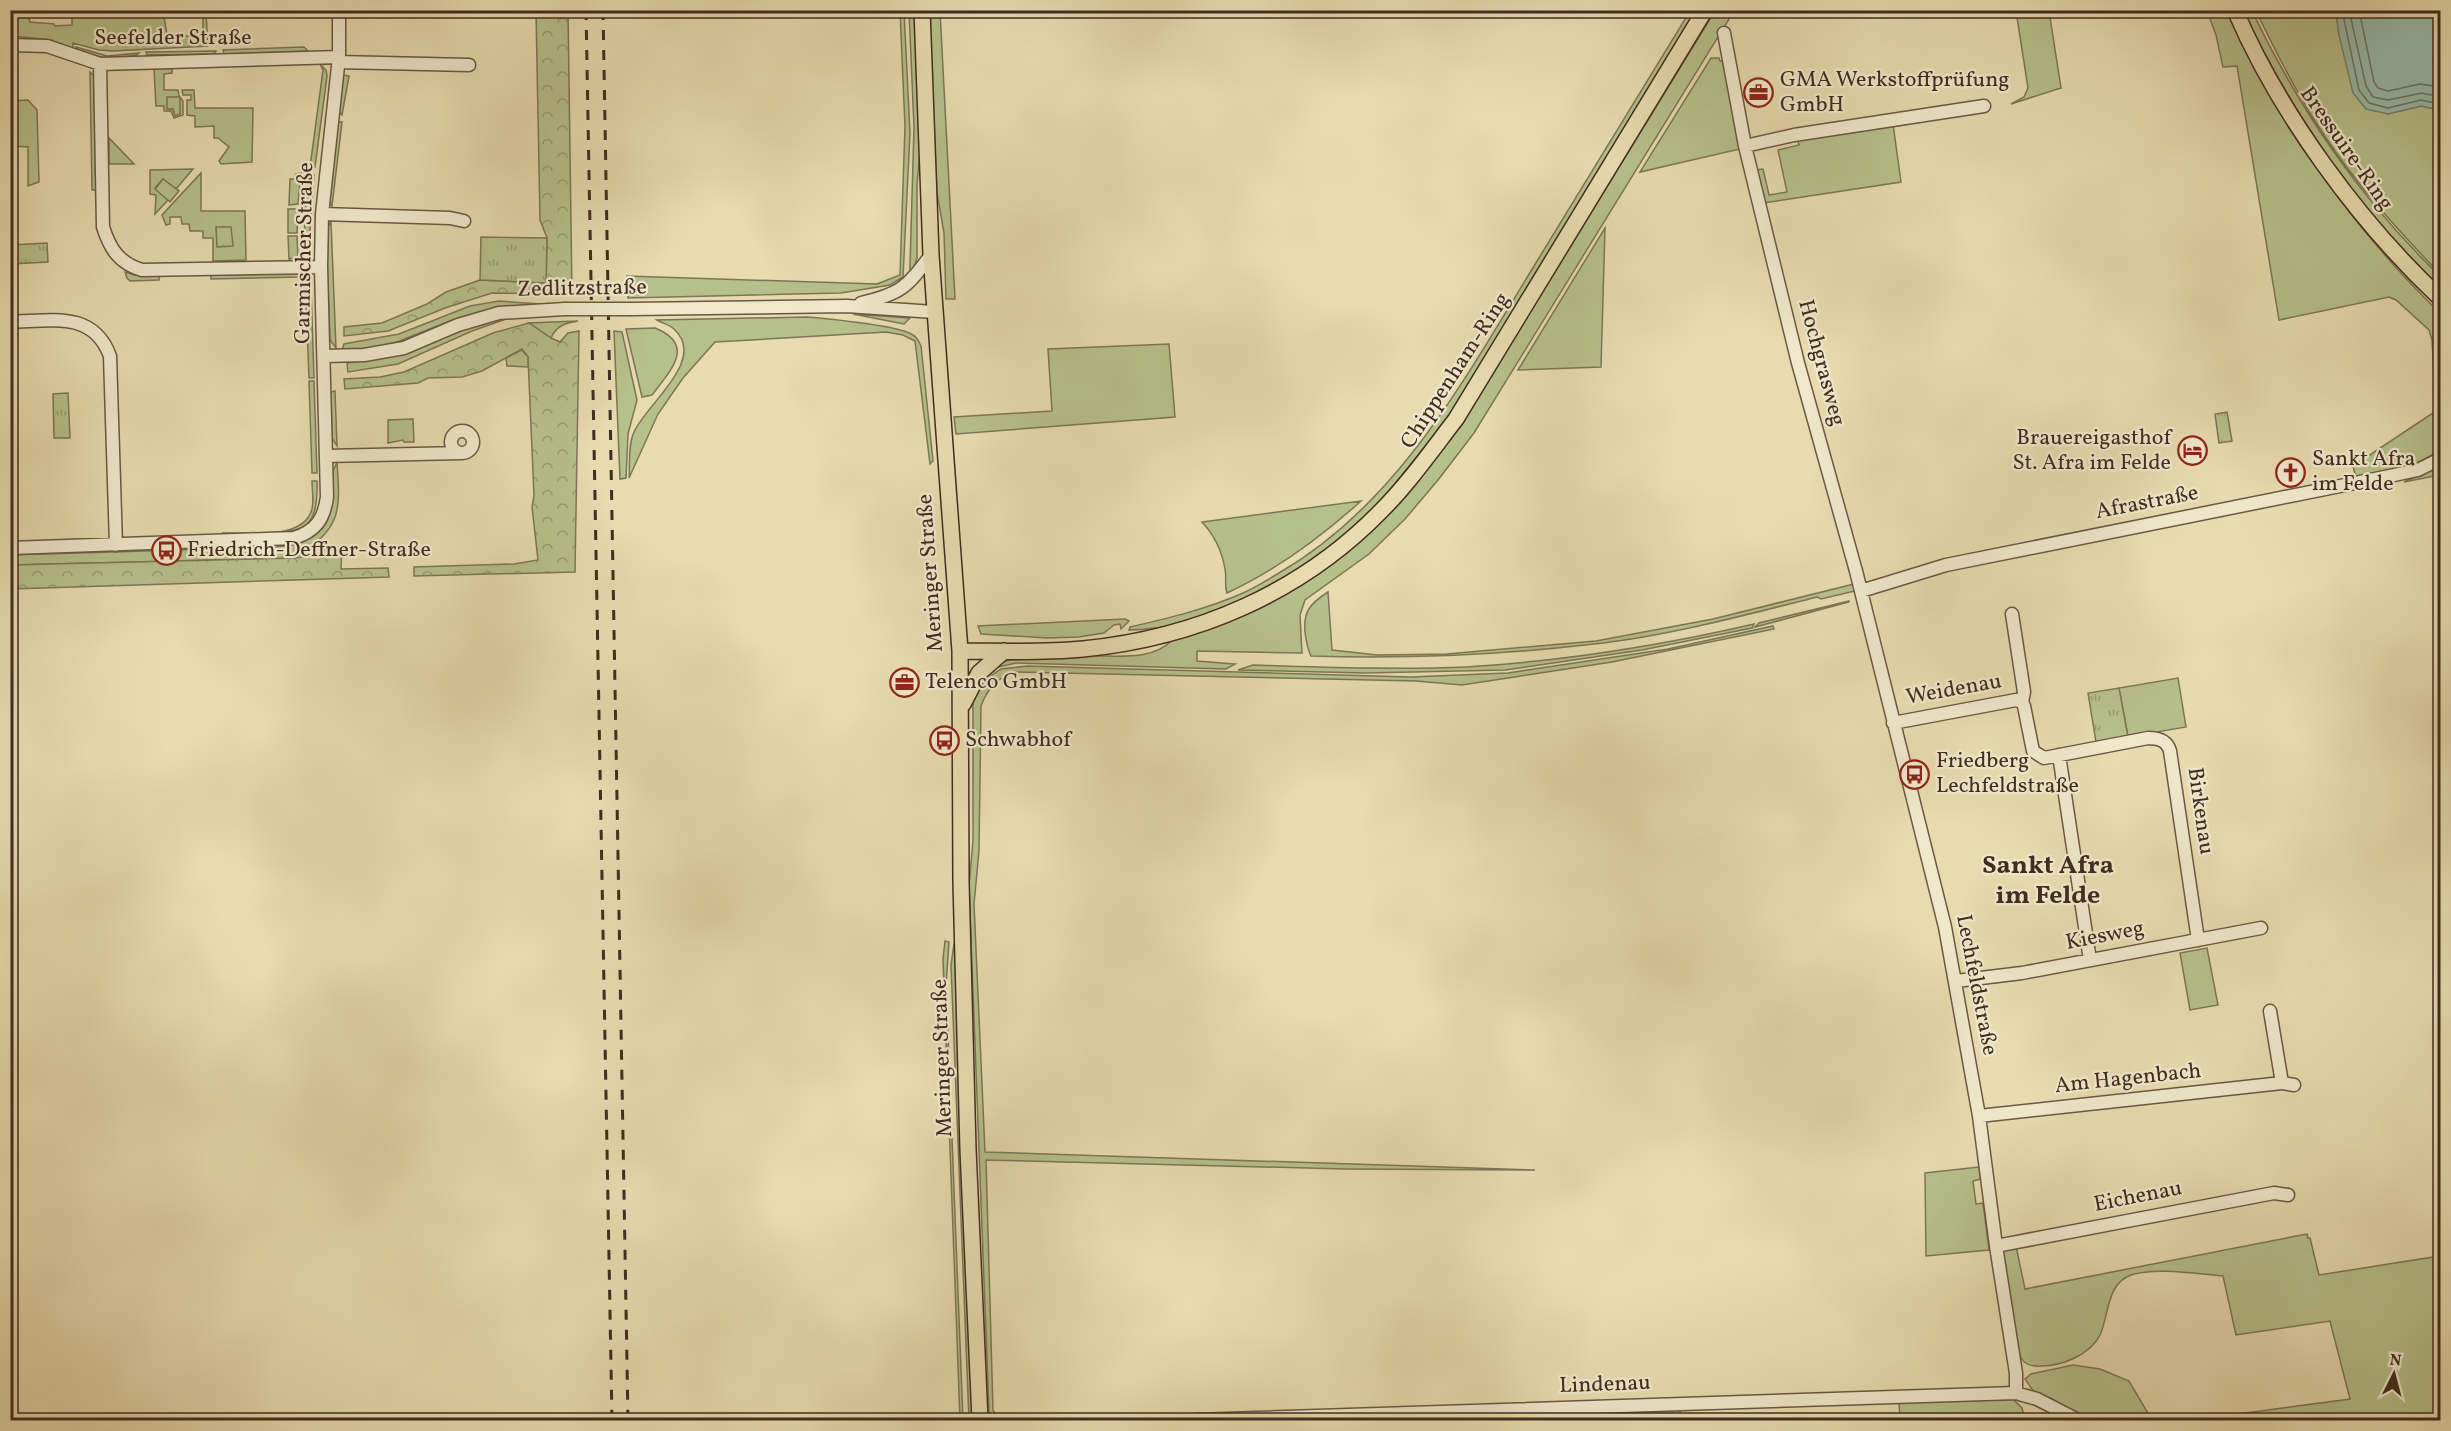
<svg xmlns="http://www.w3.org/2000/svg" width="2451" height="1431" font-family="Vollkorn,serif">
<defs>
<pattern id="forest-crowns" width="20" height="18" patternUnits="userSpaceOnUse" patternTransform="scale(1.5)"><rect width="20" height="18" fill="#b6c08b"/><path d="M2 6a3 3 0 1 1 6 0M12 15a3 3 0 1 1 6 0" fill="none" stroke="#969c71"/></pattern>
<pattern id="park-tufts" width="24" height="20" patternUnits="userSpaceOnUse" patternTransform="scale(1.5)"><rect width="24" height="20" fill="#b6c08b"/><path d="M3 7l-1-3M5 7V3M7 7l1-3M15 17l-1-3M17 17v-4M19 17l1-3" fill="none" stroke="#969c71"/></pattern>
</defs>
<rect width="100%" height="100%" fill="#e7dbaf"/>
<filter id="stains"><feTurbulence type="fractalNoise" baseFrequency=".00333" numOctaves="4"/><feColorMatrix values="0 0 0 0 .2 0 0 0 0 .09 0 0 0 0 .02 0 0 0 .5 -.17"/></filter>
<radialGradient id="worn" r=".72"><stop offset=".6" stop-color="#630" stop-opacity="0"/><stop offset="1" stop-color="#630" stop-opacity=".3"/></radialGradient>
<path fill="#b6c08b" stroke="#7c7656" stroke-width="1.5" d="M163,10L167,35L203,37V14H206L208,46L113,51L99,50L73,43V50L52,40L11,36V11H27L30,22L54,24L55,26L72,25V15H78V11Z
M900,11H904L910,133L903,277L890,285L841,293L628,298L627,276L877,284L900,275L905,126Z
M909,11H915L921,141L917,184V258L913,272L910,271V266L914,127Z
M929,11H940L955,299H946L944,233L937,193Z
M1690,11H1698L1456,406C1430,443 1403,480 1370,513C1314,569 1210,630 1129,630L1130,627C1169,618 1207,609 1243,593C1255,588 1267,580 1279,573C1398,504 1464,380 1534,266C1586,181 1638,96 1690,11Z
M1715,11H1734L1474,433L1438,480L1405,519L1369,554L1305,600L1300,615L1302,653L1197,651V661L1235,664L1226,669L1016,663L994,668C1004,658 1019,659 1033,659C1051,658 1070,656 1088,656C1114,655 1152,662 1172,640C1226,620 1276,604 1323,569L1471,408Z
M2016,11H2049L2061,88L2011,104L2024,97L2028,88Z
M2207,11H2229C2237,27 2243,45 2251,61C2264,88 2281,115 2298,140C2339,203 2386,261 2440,313V451L2415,464L2356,478L2353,466L2436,411L2432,340L2429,330L2396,300L2389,297L2279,320L2237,66L2223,67L2216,35Z
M2243,11H2252C2301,112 2359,198 2440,276V287C2356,210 2293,113 2243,11Z
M2256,11H2336L2339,35L2388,114L2421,106L2440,110V274C2400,232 2359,188 2326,138C2299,98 2277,54 2256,11Z
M76,47L107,56L139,53L137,55L107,59L78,50Z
M304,47L308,51L224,54L223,50Z
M216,51L214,54L147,55L146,52Z
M1711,58H1719L1720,61H1726L1740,149L1640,172Z
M320,64L326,70L327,76L315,167H310L323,70Z
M172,68V73L164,74V90H178L179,96L183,101V115L174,118L171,111H164V106H156L154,69Z
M90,72L94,76L96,190H92Z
M343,75L349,76L342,115L338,111Z
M182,90H194L195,108H253L252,162L221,164L219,161L229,147L218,138H214V126L195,127V116L187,115V100H191V95H183Z
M28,100L37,110L39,182L28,186V147L14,146V135L10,134L11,101Z
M342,122L332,206L327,200L336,123Z
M1893,124L1901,182L1764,203L1756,170L1763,169L1769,195L1787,192L1778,150L1799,145L1797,137Z
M109,138L134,164H109Z
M193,169L176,189L163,179L155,188L168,200L155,214L156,195L150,194V170Z
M201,173V211H245L246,260L213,261V238H203V231H190L189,224H182L181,217H170V224L166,225L162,215Z
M301,173L298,204L289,205L290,179H294L296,174Z
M309,174L314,175C312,190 311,251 304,258L305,207Z
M288,209H298L297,233H288Z
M331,222L336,348L330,340L326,229Z
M1605,228L1601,367L1518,370Z
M288,236H297L298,257L289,259Z
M125,272L134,275L159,276V280L130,281L127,278Z
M298,272L299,277L211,279V274Z
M305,275L311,287L314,378H309Z
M499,301L540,304L490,309L455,319L397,342L370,348L342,351L344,344L399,334L470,306Z
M853,314L910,318L904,324Z
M512,317L472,331L398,364L348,372L347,363C405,358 455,327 512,317Z
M807,317C827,319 898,325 913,335C917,337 919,342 921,346L933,461L930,464L915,341L903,335L886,332L715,342L683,378L658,414L629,478C630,464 628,445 634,432C646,404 708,360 674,329C670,325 662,323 657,320Z
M578,321C565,323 556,326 551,338L529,323Z
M655,328C697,345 670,371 652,395L642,397L626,329Z
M614,331L622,332L637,400L628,434L626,478L620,479Z
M1169,344L1175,417L956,434L954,417L1052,411L1048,349Z
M309,381H314L317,473H312Z
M335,391L337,446L332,438L331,392Z
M413,419L414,442H404L403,440L388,443V420Z
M337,463C341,515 340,528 295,558L11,565L10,555L277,547C310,543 333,532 332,495C332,483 330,473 337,463Z
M2440,466V475L2404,482Z
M312,481H317C318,530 305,532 260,533C248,534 233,536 222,533C247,532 304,541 312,509C314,501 312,490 312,481Z
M1361,501C1321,537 1277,570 1227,593C1224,585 1227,578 1225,569C1222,551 1215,536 1202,522Z
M1854,584L1855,591L1821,599L1817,597C1746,615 1667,636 1594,644C1500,655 1406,659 1311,656C1307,648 1306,640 1305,632C1303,611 1311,603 1328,592L1332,650L1377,655L1447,654L1596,641L1713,619Z
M1849,601V602L1755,627L1759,623Z
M1125,619L1129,621L1121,629L1120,624L1114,625L1104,633L1079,637L1047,638L981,634L978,626Z
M1754,624L1752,628L1642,650L1505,670L1365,673L1238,670L1253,665C1324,667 1395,670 1466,667C1563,661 1659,646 1754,624Z
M1773,626L1774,629L1612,662L1462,685L1416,681L1015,672C998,677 987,689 981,706L979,851L974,904L985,1152L1535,1170L1345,1169L986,1160L993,1410L996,1415L1002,1417L1082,1415V1418C1069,1419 1002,1424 994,1420C991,1418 990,1415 989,1412L969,886L973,841V696L982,676L986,679L1001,669L1027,666L1411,677L1508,673L1668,649Z
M2178,678L2186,727L2128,737L2119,688Z
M945,941L949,942L946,985L963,1420H960L943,959Z
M954,944H956L973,1420H969L951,965Z
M2207,948L2218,1005L2190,1010L2180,953Z
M1979,1167L1981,1179L1973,1181L1976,1204L1983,1203L1989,1250L1926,1256L1925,1173Z
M2307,1234L2308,1238H2310L2319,1275L2440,1256V1420H2193L2350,1399L2330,1321L2236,1335L2223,1276C2197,1274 2156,1267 2131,1275C2106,1284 2109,1316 2100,1335C2090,1355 2062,1366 2041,1366C2030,1367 2023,1364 2019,1354L2002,1255L2006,1248L2016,1246L2025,1289Z
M2073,1365L2100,1369L2129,1381L2152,1420H2086L2052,1399L2034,1392L2025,1379L2031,1374Z
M2011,1397L2022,1408L2025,1420H1900L1899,1402Z
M1680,1409V1420H1524L1523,1414Z"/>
<path fill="url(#forest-crowns)" stroke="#7c7656" stroke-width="1.5" d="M536,11H568L572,294L492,293L445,308L388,331L344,336V327L382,323L427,304L446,292L480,280L546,283L547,238L540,220Z
M529,323L551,338L560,342L568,333L579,331L575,572L414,576V567L514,564L538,560L532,507L534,496L528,357L522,349L482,371L462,377L428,378L418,383L345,389L344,379L380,377L404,372L493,333Z
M328,547H342L341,569L388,568L389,577L11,589V565L295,558L315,555Z"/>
<path fill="url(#park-tufts)" stroke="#7c7656" stroke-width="1.5" d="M167,97H180V114L175,116L173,109H167Z
M163,179L179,191L170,202L155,189Z
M216,227H231L233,246L217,247Z
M481,237L547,238L546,283L480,280Z
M47,243L48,262L11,264V245Z
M522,350L528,357V367L507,366L506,358Z
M68,393L70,438H54L53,394Z
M2227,412L2232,441L2219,443L2215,414Z
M2119,688L2128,737L2096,742L2088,693Z"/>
<path fill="#97bba9" stroke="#758272" stroke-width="1.5" d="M2336,11H2440V110L2421,106L2388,114L2366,109L2353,93L2339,35Z"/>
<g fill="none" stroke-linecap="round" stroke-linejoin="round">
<path stroke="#6c7464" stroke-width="1.5" d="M2342,10L2359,90L2369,103L2388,108L2421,100L2440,104
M2349,10L2366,86L2373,97L2388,100L2422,93L2440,97
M2359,10L2374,82L2378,88L2388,91L2420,84L2440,87"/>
<defs>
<path id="minor" d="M1724,33L1745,146L1798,363L1856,571L1945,927L1979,1116L1996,1246L2016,1373V1393
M10,45L47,46L100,64L339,57
M338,62L469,65
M100,64L103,227C110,249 119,263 142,270L321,267
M1745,146L1794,135L1984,106
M322,214L450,218L464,221
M861,303C901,294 907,287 931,255
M631,309L847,306L934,312
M10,322C51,321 93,310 110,356L116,545
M325,356L364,355L404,348L458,325L499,313L565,309
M451 442a11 11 0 1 1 22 0a11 11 0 1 1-22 0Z
M326,456L461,453
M10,548L294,538C316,531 324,519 327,497L321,267L322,214L339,57V10
M1861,591L1946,565L2375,479L2418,470L2440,459
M2012,614L2024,692L2022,702
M1893,723L2016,700L2022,702L2024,706L2033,751L2044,758L2148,738C2158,738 2167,740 2170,751L2198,940
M2059,755L2090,960
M1956,981L2022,973L2261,928
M2270,1011L2282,1083
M1979,1116L2282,1083L2294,1085
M1996,1246L2274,1193L2288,1195
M1196,1420L2016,1393L2037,1399L2078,1420"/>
<path id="major" d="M922,10L931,255L960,651L961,882L968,1149L980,1420
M2235,10C2279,113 2359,222 2440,298
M960,651C1000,651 1042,653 1083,649C1196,638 1301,593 1381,511C1409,483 1432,450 1456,419L1705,10
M963,704L979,673L1004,651"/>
</defs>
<use href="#minor" stroke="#6a5844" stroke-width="15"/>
<use href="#major" stroke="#412c20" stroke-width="18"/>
<use href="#minor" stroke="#efe8cb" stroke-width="12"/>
<use href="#major" stroke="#e7dbaf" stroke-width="15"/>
<path stroke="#412c20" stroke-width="3" stroke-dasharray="10 10" stroke-linecap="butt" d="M586,10L612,1420
M603,10L628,1420"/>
<defs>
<path id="minor-bridge" d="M565,309H631"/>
</defs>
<use href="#minor-bridge" stroke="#6a5844" stroke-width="15" stroke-linecap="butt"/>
<use href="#minor-bridge" stroke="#efe8cb" stroke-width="12"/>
</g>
<defs>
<symbol id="office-ring" viewBox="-11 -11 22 22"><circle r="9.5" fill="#efe8cb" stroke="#8f2418" stroke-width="1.5"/><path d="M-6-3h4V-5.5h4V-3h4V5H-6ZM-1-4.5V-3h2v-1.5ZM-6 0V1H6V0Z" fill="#8f2418"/></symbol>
<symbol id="hotel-ring" viewBox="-11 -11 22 22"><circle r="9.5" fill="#efe8cb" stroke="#8f2418" stroke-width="1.5"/><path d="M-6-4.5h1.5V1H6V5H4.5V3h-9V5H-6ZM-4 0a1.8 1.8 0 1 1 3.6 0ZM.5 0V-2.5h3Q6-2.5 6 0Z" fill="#8f2418"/></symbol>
<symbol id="church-ring" viewBox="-11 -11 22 22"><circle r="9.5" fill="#efe8cb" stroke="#8f2418" stroke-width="1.5"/><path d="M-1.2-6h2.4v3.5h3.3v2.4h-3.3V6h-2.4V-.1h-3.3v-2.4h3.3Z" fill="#8f2418"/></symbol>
<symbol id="bus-ring" viewBox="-11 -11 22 22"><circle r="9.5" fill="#efe8cb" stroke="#8f2418" stroke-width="1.5"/><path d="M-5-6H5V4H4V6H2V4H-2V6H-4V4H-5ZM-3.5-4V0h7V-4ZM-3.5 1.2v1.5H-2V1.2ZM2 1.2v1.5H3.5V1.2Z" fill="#8f2418"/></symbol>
</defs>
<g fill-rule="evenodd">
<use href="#office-ring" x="1742" y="76" width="33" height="33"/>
<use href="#hotel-ring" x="2176" y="434" width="33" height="33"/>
<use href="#church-ring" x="2274" y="456" width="33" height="33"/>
<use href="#bus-ring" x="150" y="534" width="33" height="33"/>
<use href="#office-ring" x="888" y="666" width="33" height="33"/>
<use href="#bus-ring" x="928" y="724" width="33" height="33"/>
<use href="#bus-ring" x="1898" y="758" width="33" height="33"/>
</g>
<g text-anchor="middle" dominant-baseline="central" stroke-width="4.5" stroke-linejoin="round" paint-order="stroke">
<g font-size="22" fill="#412c20" stroke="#efe8cb">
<text x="173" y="38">Seefelder Straße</text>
<text transform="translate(2346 149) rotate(55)">Bressuire-Ring</text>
<text transform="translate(305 253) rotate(-89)">Garmischer Straße</text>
<text transform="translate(582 289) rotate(-1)">Zedlitzstraße</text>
<text transform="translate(1821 363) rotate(75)">Hochgrasweg</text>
<text transform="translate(1456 371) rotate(-57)">Chippenham-Ring</text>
<text transform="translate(2147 503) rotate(-11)">Afrastraße</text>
<text transform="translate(931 573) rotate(-94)">Meringer Straße</text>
<text transform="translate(1954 690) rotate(-10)">Weidenau</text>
<text transform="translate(2200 811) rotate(82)">Birkenau</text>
<text transform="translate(2105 936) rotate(-11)">Kiesweg</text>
<text transform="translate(1976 985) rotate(79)">Lechfeldstraße</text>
<text transform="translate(943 1058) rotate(-92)">Meringer Straße</text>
<text transform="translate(2128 1079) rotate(-6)">Am Hagenbach</text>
<text transform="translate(2138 1197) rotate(-11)">Eichenau</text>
<text transform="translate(1605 1385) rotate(-2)">Lindenau</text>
</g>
<g font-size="22" fill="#412c20" stroke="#efe8cb" text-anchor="start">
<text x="1780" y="80">GMA Werkstoffprüfung<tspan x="1780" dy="25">GmbH</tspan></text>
<text x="2171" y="438" text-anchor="end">Brauereigasthof<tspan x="2171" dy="25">St. Afra im Felde</tspan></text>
<text x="2312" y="459">Sankt Afra<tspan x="2312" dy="25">im Felde</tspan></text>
<text x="187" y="550">Friedrich-Deffner-Straße</text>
<text x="925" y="682">Telenco GmbH</text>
<text x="965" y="740">Schwabhof</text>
<text x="1936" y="761">Friedberg<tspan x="1936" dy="25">Lechfeldstraße</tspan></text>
</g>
<g font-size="26" font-weight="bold" fill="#412c20" stroke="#efe8cb">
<text x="2048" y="866">Sankt Afra<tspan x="2048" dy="30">im Felde</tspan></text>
</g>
</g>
<rect width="2451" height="1431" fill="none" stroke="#e7dbaf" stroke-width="36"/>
<rect x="12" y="12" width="2427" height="1407" fill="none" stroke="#412c20" stroke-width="3"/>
<rect x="18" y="18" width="2415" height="1395" fill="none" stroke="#412c20" stroke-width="1.5"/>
<g transform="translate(2394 1374) rotate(6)" stroke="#efe8cb" stroke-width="4.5" paint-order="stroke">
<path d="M0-4.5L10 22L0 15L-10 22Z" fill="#412c20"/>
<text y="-9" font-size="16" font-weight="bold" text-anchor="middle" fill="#412c20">N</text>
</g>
<rect width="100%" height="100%" filter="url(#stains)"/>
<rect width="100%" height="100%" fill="url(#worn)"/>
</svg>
